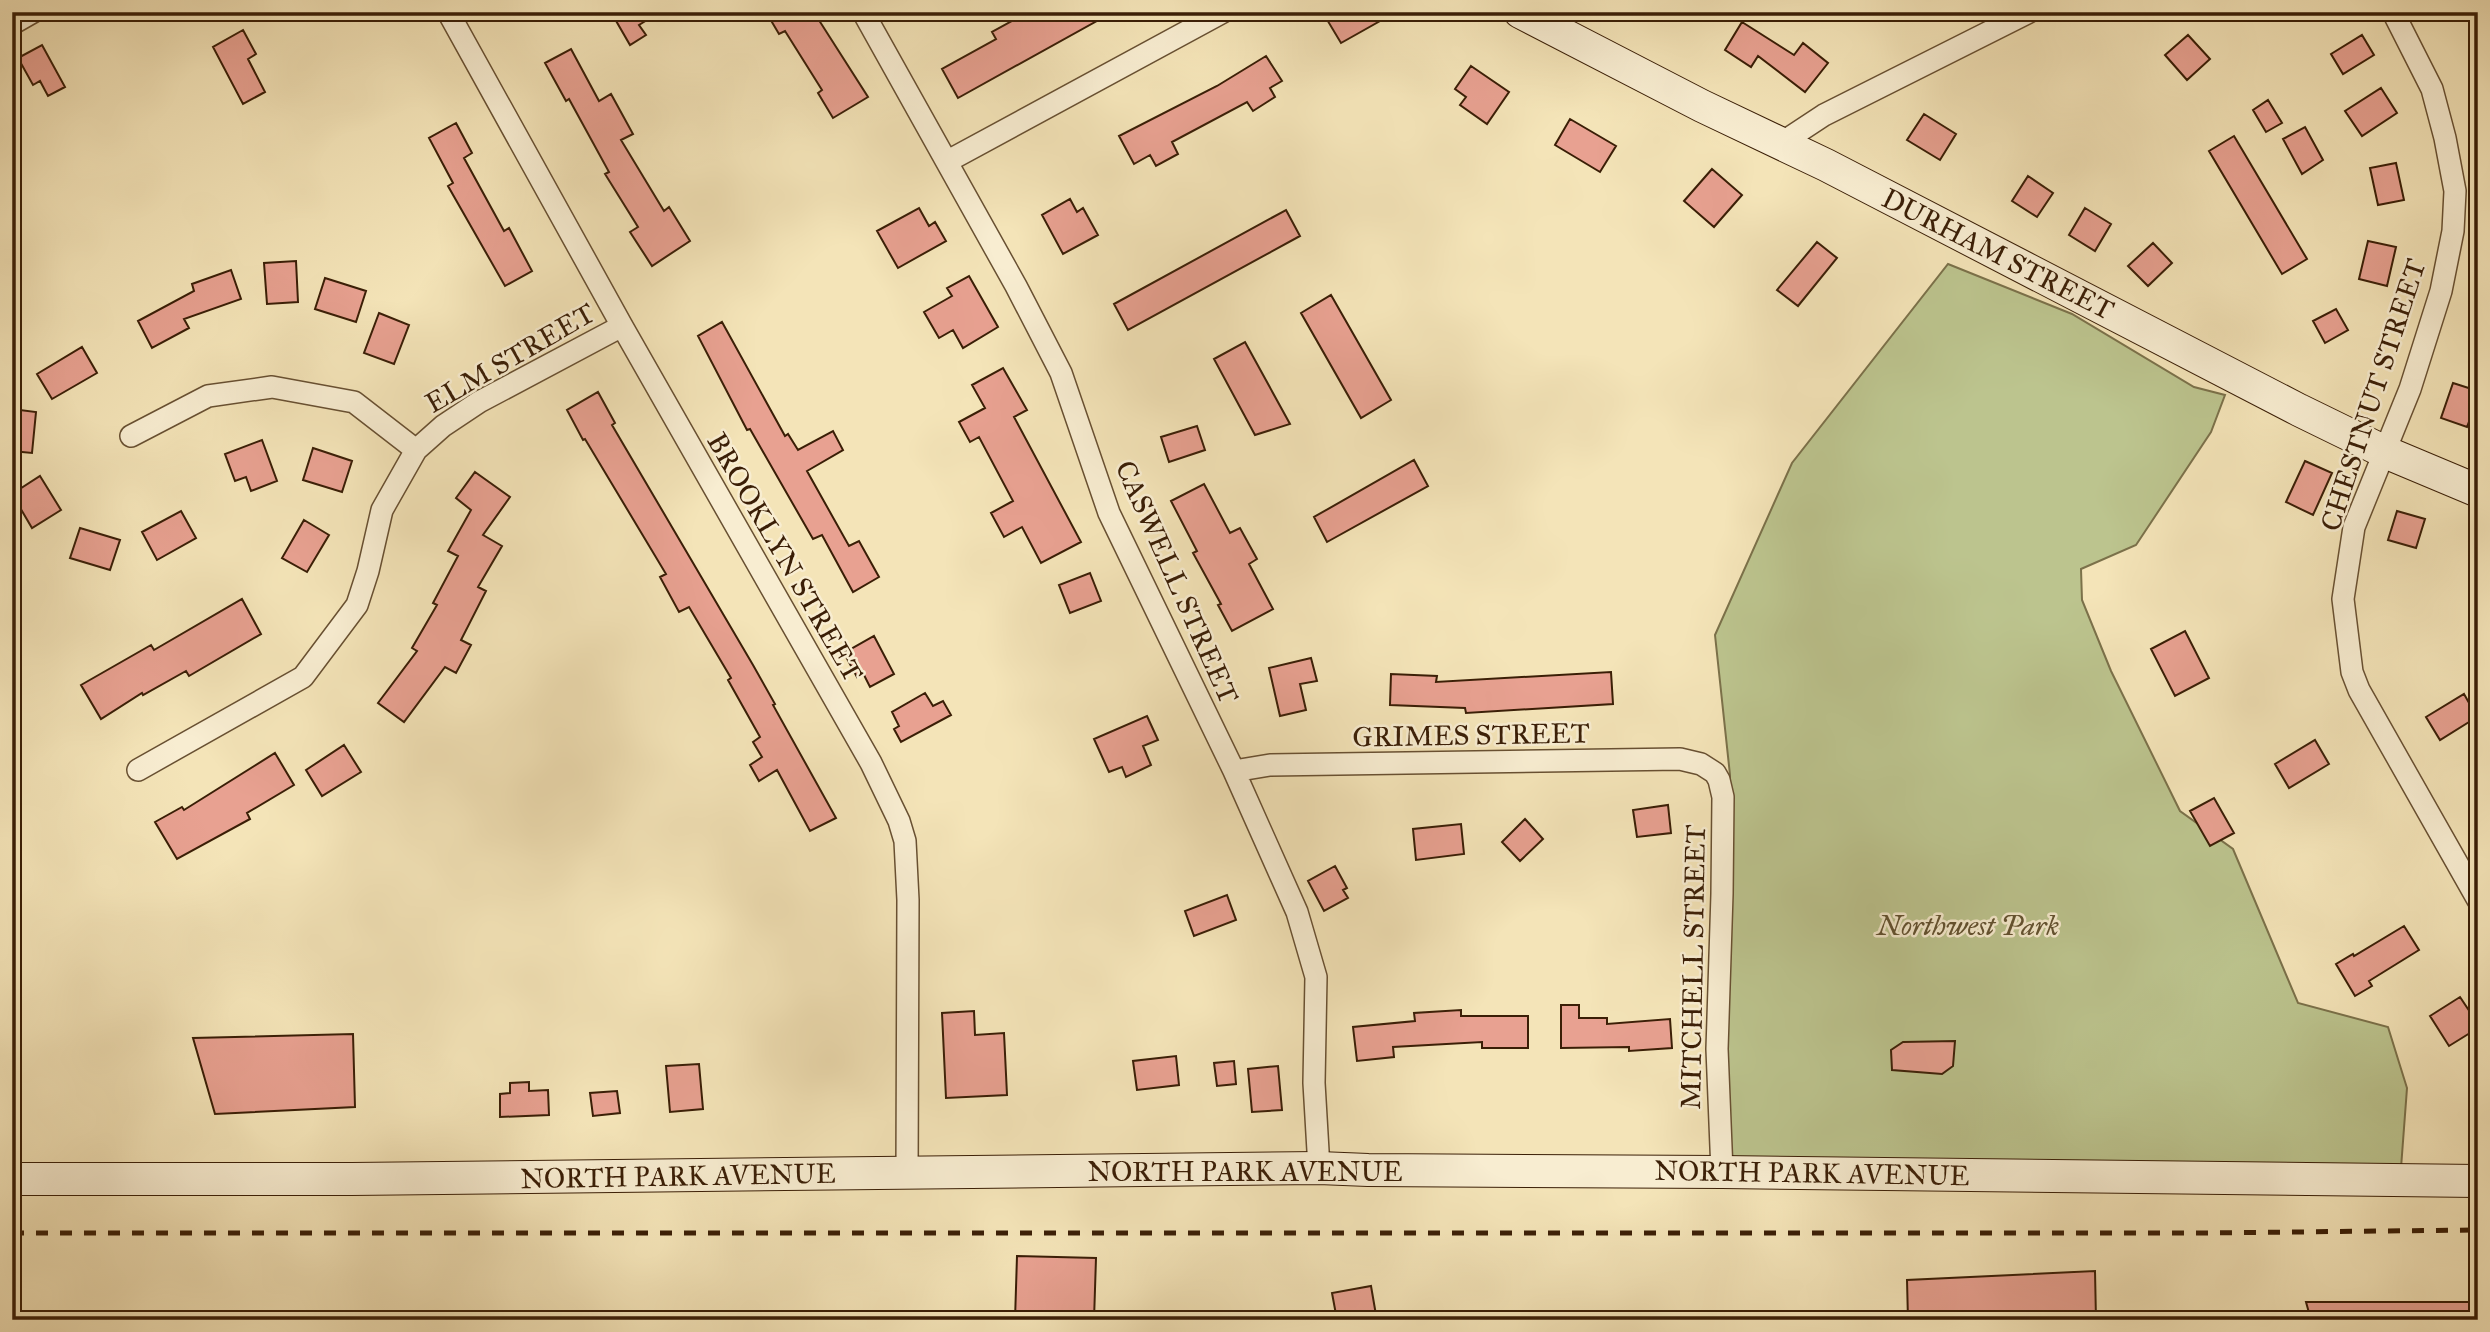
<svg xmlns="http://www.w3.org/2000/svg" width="2490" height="1332" font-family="'IM FELL Great Primer',serif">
<rect width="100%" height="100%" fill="#f4e4b8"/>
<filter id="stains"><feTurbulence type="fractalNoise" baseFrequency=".00286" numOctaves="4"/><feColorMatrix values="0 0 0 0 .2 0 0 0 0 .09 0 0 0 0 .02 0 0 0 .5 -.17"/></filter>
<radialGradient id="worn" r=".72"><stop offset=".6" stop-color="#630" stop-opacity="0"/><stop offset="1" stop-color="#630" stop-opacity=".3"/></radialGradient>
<path fill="#bcc48e" stroke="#7b714a" stroke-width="2" d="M1948,264L2072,314L2194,387L2225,395L2211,432L2136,545L2081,569L2082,600L2111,671L2180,811L2233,849L2298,1003L2388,1027L2407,1088L2401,1168L1728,1160L1725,1118L1730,775L1715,635L1792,463Z"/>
<path fill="#e8a191" stroke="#3a1e06" stroke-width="2" d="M626,12H660L639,25L646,35L630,45L615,19Z
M766,12H819L815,14L868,97L833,118L818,93L822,90L785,31L779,34Z
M1028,12H1113L958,98L942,69L996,39L992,32Z
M1337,12H1396L1341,43L1326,18Z
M1742,22L1794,55L1803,43L1828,63L1805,92L1758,56L1751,67L1725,50Z
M243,30L256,54L248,59L265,92L243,104L213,47Z
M2188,35L2210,59L2187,80L2165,55Z
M2362,35L2374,55L2343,74L2331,54Z
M42,45L65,87L48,96L40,81L33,85L18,58Z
M571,49L599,101L611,94L633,134L621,140L664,211L669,207L690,241L652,266L630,232L638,227L605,174L609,172L569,99L566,101L545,63Z
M1266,56L1282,81L1270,88L1275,97L1253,111L1247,102L1172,142L1178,154L1156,166L1150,155L1134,164L1119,136L1217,86Z
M1471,66L1509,92L1487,124L1460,105L1466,97L1455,89Z
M2381,88L2397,113L2362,136L2345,111Z
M2268,100L2282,123L2266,132L2253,110Z
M1924,114L1956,134L1940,160L1907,140Z
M1570,119L1616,146L1600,172L1555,145Z
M456,123L472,153L464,158L504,231L509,228L532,271L505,286L448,186L453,183L429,138Z
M2305,127L2323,160L2302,174L2283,139Z
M2234,136L2307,259L2282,274L2209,151Z
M2396,163L2404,200L2378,205L2370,168Z
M1712,169L1742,195L1714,227L1684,201Z
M2028,176L2053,193L2037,217L2012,201Z
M1070,199L1077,212L1083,208L1098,235L1063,254L1042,215Z
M919,208L929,226L935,222L946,241L898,268L877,231Z
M2085,208L2111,224L2095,251L2069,235Z
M1286,210L1300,236L1128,330L1114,304Z
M2368,241L2396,247L2387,286L2359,279Z
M1817,242L1837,258L1798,306L1777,290Z
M2153,243L2172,263L2148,286L2128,266Z
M296,261L298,302L267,304L264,263Z
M231,270L241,299L184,319L189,328L152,348L138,321L194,291L192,284Z
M969,276L998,327L963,348L953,330L939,338L924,312L952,296L947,288Z
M325,278L366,291L356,322L315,309Z
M1331,295L1391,400L1361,418L1301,313Z
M2336,309L2348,330L2325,343L2313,321Z
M379,313L409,325L394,364L364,353Z
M722,322L785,436L788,434L798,450L833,431L843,450L807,471L849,546L859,541L879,577L853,592L822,535L813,539L750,429L747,430L698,336Z
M1245,342L1290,424L1255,435L1214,359Z
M82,347L97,373L52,399L37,374Z
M1003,368L1027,410L1014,417L1081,542L1041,563L1022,527L1004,537L991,513L1013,501L979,437L970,442L959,422L985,408L972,385Z
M2453,383L2478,391V413L2473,411L2467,427L2441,418Z
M598,392L615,423L612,425L753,665L775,704L773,705L836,818L810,831L777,770L759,781L750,765L762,757L753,742L760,737L728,680L731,678L689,607L679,612L660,577L666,574L585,439L583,440L567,410Z
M12,409L36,412L32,453L12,451Z
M1197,426L1205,450L1169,462L1161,437Z
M262,440L277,481L251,491L246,477L235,481L225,454Z
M313,448L352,461L342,492L303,480Z
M1414,460L1428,486L1327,542L1314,517Z
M2305,461L2332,473L2313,515L2286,502Z
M475,472L510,497L483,535L502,546L478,587L486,591L461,640L471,645L456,673L445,667L404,722L378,703L417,651L412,648L437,605L433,603L458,556L448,551L471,510L456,498Z
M40,476L61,510L32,528L12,494Z
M1204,484L1230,533L1240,528L1257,559L1249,564L1273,609L1232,631L1218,605L1221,604L1193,553L1197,551L1171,501Z
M181,511L196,538L157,560L142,532Z
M2397,511L2425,519L2416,548L2388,540Z
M304,520L329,535L307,572L282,558Z
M80,528L120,540L110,570L70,558Z
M1090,573L1101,601L1070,613L1059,585Z
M242,599L261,634L189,676L186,671L143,695L142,693L101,719L81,685L151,645L154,650Z
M2185,631L2209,678L2175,696L2151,649Z
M874,636L894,674L870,687L863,673L857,677L844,653Z
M1311,658L1317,681L1300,684L1306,710L1280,716L1269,668Z
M1611,672L1613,704L1466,713L1465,708L1390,705L1391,674L1437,676L1436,682Z
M925,693L933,706L943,701L951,715L901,742L894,729L899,726L892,712Z
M2464,694L2477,717L2440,740L2426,717Z
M1147,716L1158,740L1143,746L1151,765L1126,777L1122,767L1109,772L1094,739Z
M2315,740L2329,764L2289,788L2275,764Z
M344,745L361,772L322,796L306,770Z
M275,753L294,785L247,813L250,819L177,859L155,822L182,807L184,810Z
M2214,798L2234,833L2210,846L2190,811Z
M1668,805L1671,833L1637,837L1633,810Z
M1525,819L1543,839L1520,861L1502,842Z
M1461,824L1464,854L1416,860L1413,829Z
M1335,866L1347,888L1343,890L1348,898L1324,911L1308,881Z
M1227,895L1236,920L1194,936L1185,911Z
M2404,926L2419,950L2369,981L2372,986L2355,996L2336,964L2353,954L2354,956Z
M2460,997L2478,1024V1028L2449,1046L2430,1016Z
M1561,1005H1579V1018H1607V1024L1670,1019L1672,1048L1629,1051V1047L1561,1048Z
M1461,1010V1016H1528V1048H1482V1042L1393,1047L1394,1057L1357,1061L1353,1027L1415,1021L1414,1013Z
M974,1011L975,1035L1004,1033L1007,1095L946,1098L942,1013Z
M353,1034L355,1107L215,1114L193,1038Z
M1955,1041L1953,1066L1942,1074L1892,1070L1891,1050L1903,1042Z
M1176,1056L1179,1085L1137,1090L1133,1061Z
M1234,1061L1236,1084L1217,1086L1214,1063Z
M699,1064L703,1109L670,1112L666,1066Z
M1278,1066L1282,1110L1252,1112L1248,1069Z
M529,1082V1091L548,1090L549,1115L500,1117V1094L510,1093V1083Z
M617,1091L620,1113L593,1116L590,1093Z
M1017,1256L1096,1258L1094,1320H1015Z
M2095,1271L2096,1320H1908L1907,1280Z
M1371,1286L1376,1315L1337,1320L1332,1293Z
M2306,1302H2469L2474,1320H2311Z"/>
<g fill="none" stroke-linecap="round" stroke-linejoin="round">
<defs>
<path id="street" d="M448,12L622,326L871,763L899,821L905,841L908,900L907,1174
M863,12L1016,286L1061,373L1109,513L1234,771L1297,912L1316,977L1314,1083L1319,1168
M2393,12L2432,89L2445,138L2455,191L2453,231L2441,291L2410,389L2354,527L2343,599L2352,672L2359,690L2478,900
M12,24L33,12
M1780,144L1824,115L2029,12
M948,161L1223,12
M131,436L208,396L272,387L354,402L416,450
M138,770L303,677L357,605L368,571L382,510L416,450L443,426L479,402L622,326
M1234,771L1270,765L1680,759L1701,764L1715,773L1719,780L1723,797L1722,894L1717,1049L1722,1172"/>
<path id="secondary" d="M1520,12L1702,106L1826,165L2299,410L2385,452L2478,491
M12,1179H352L1319,1168L1368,1170L1722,1172L2478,1181"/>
</defs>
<use href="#street" stroke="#685032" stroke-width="24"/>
<use href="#secondary" stroke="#3a1e06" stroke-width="34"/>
<use href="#street" stroke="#f8edd1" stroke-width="21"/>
<use href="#secondary" stroke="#f8edd1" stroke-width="32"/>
<path stroke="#3a1e06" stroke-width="5" stroke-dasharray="12 12" stroke-linecap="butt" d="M12,1233H2200L2478,1230"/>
</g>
<g text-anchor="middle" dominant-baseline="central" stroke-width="5" stroke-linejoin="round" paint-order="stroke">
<g font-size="28" fill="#3a1e06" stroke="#f8edd1">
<text transform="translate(1998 254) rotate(27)">DURHAM STREET</text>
<text transform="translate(510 358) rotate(-30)">ELM STREET</text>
<text transform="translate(2373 395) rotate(-72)">CHESTNUT STREET</text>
<text transform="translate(785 557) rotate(60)">BROOKLYN STREET</text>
<text transform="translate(1177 582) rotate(66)">CASWELL STREET</text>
<text transform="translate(1471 735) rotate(-1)">GRIMES STREET</text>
<text transform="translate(1693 967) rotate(-89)">MITCHELL STREET</text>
<text x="1245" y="1171">NORTH PARK AVENUE</text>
<text transform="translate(1812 1173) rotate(1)">NORTH PARK AVENUE</text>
<text transform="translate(678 1176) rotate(-1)">NORTH PARK AVENUE</text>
</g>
<g font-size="28" font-style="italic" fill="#61502f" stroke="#f8edd1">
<text x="1968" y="925">Northwest Park</text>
</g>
</g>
<rect width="2490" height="1332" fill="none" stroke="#f4e4b8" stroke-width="42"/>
<rect x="14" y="14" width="2462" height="1304" fill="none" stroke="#3a1e06" stroke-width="3.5"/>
<rect x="21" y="21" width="2448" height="1290" fill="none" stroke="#3a1e06" stroke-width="2"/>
<rect width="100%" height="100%" filter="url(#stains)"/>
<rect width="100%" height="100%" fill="url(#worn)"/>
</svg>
